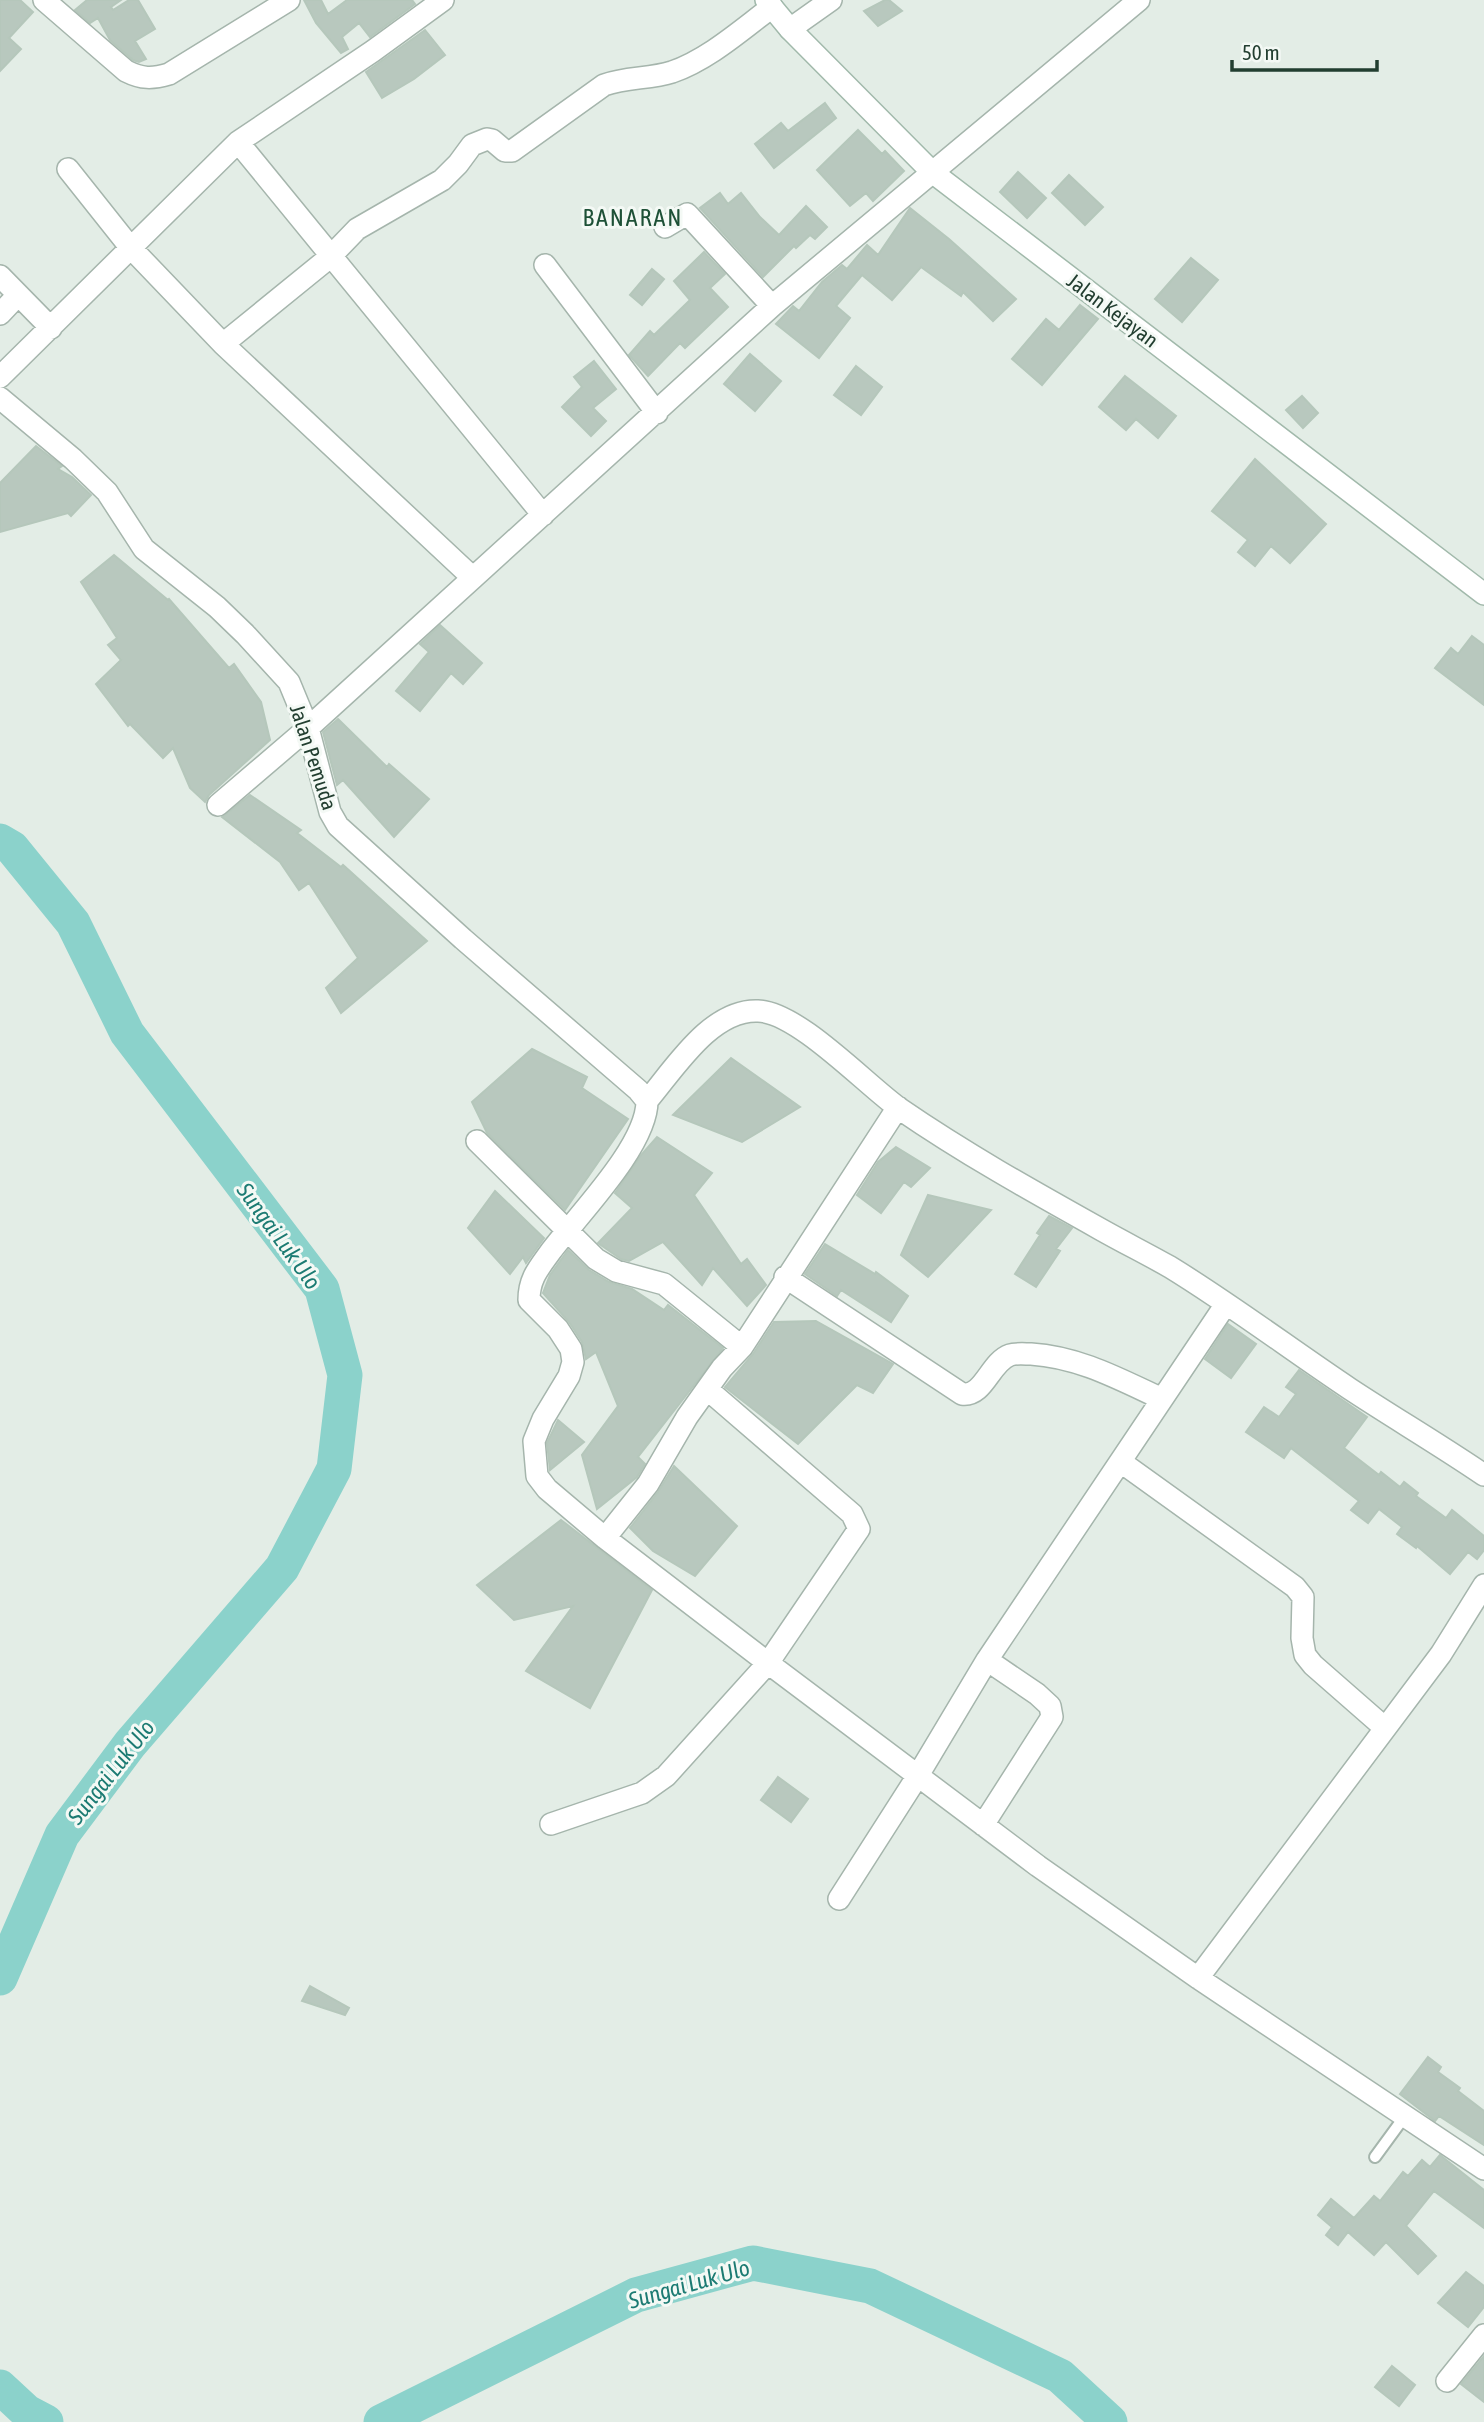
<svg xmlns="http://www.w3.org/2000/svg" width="1484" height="2422" font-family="'Asap Condensed',sans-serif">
<rect width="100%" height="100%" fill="#e3ede6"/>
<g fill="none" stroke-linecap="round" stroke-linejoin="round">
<path stroke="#8bd2cb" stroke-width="35" d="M0,841L12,848L73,923L127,1033L322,1289L345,1375L334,1469L282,1568L130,1744L62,1835L0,1978
M0,2387L27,2412L46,2422
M381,2422L636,2295L753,2263L870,2286L1060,2376L1110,2422"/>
</g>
<path fill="#b8c8be" stroke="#b5c7bb" stroke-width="2" d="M0,0H20L33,12L9,38L21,49L0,71Z
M87,0H121L111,7L113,10L129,0H138L155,29L135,41L146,59L139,62L133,60L110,40L98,18L90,23L75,10Z
M304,0H321L328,14L347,0H412L415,4L370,37L359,23L342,37L348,49L341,53L316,23Z
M885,0H889L902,11L878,26L864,11Z
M425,30L445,55L414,79L382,98L366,72Z
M825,103L836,118L774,168L755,144L781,123L788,131Z
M858,130L882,154L885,151L904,171L873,201L866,193L850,206L817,170Z
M1018,172L1046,198L1027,218L1000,192Z
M1069,175L1103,207L1085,225L1052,193Z
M720,193L728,204L741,193L760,217L779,235L806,206L827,227L815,239L810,235L796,248L794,246L763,277L700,208Z
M910,208L949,239L1016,299L993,321L963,292L961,296L921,267L892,300L862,275L836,306L850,318L819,358L776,324L793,306L799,311L822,282L842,265L847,269L867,245L878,255Z
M704,252L725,274L710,288L728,307L685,348L680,343L648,376L629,355L650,331L654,335L690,300L674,281Z
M1191,258L1218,280L1182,322L1155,299Z
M652,269L664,279L642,305L630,295Z
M1080,305L1098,319L1042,385L1012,359L1046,319L1059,330Z
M750,354L781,381L755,411L724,384Z
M594,361L616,389L593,408L606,421L591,436L562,407L582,387L574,377Z
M856,366L882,387L861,415L834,395Z
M1125,376L1176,416L1158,438L1136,419L1126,430L1099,407Z
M1302,396L1318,413L1303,428L1286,410Z
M36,446L62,466L58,469L72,477L91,495L71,516L68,513L0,532V483Z
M1255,459L1326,524L1290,563L1271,546L1255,566L1238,552L1248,540L1212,511Z
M114,555L168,600L169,599L229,668L234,664L261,702L270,740L209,795L205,802L190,788L173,748L163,758L130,724L128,726L96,684L121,660L108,645L117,638L81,582Z
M440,625L482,663L463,684L451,673L420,711L396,691L429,652L420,644Z
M1472,636L1484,645V705L1435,668L1451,648L1458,654Z
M338,719L387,767L389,764L429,799L394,837L343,780L337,785L323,732Z
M250,795L301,830L297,833L341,867L343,865L427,941L341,1013L326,988L358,958L309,883L299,890L280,862L222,817Z
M532,1049L587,1077L582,1088L628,1119L565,1210L487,1133L472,1102Z
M731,1058L800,1107L742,1142L673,1115Z
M657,1137L712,1173L694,1195L741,1264L747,1259L766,1285L747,1306L713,1268L702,1285L663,1242L629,1261L621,1259L598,1243L632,1208L615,1193L641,1155Z
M896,1147L930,1168L911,1187L904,1182L881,1213L857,1195L878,1162Z
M495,1191L544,1238L526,1263L523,1257L510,1274L468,1228Z
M928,1195L991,1210L928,1277L901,1255Z
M1049,1216L1072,1228L1056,1249L1060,1251L1036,1287L1015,1274L1040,1235L1037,1233Z
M825,1244L875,1274L876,1272L908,1296L891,1322L841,1290L837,1296L805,1274Z
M568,1250L589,1270L609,1282L632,1289L664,1310L668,1305L723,1348L638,1457L645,1464L637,1477L597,1509L582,1455L618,1406L596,1352L586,1359L582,1342L569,1322L543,1293L550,1275Z
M816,1321L893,1364L873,1393L857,1385L798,1444L725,1387L753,1354L774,1322Z
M1228,1324L1256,1344L1231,1378L1205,1359Z
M1299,1370L1367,1417L1344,1448L1379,1475L1381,1472L1400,1487L1404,1482L1418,1493L1416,1496L1446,1518L1452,1510L1484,1536V1550L1477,1559L1468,1552L1450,1574L1417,1546L1416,1548L1397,1534L1402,1527L1379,1509L1368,1523L1351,1510L1359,1501L1291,1448L1284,1458L1246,1432L1264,1407L1279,1417L1296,1394L1286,1387Z
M558,1420L584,1442L550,1470L547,1443Z
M674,1466L737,1526L695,1576L653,1551L630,1528L658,1492Z
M561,1520L652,1590L590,1708L526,1671L573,1606L514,1620L477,1585Z
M778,1777L808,1799L791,1822L761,1800Z
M310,1986L349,2008L345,2015L302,2001Z
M1428,2057L1441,2067L1438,2072L1460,2088L1458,2091L1484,2111V2145L1439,2116L1435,2121L1400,2094Z
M1440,2155L1484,2190V2228L1434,2191L1406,2226L1436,2256L1418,2274L1386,2242L1374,2255L1348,2232L1338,2245L1326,2235L1332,2227L1318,2215L1331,2199L1354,2218L1374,2196L1380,2201L1403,2172L1408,2176L1422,2160L1430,2167Z
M1466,2272L1484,2286V2307L1468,2327L1438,2303Z
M1484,2356V2402L1461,2384Z
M1392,2366L1415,2385L1399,2406L1375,2387Z"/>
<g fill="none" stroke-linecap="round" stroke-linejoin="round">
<defs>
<path id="lane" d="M1375,2157L1405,2116"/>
<path id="street" d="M44,0L126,71C142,79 152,79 169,74L289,0
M790,29L831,0
M238,142L543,515
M68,169L130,247L223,344L473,578
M665,227L687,214L690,217L772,306
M545,265L657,413
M0,276L51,328
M0,314L18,295
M223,344L330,257L357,229L442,180L458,164L472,145L487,139L492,140L505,151H512L604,85C626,77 650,79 672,72C709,59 741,30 772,7
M0,377L238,142L373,51L443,0
M0,398L73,459L107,492L144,549L217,607L245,634L289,682L308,728L330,812L338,826L463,939L638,1090L647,1101
M218,805L308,728L772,306L1139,0
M477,1141L596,1259L616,1271L664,1284L742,1347
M785,1277L962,1394C984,1397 990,1362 1010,1355C1016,1353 1025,1354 1031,1354C1079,1357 1119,1379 1162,1399
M1121,1462L1295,1587L1303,1597L1302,1638L1305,1655L1313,1665L1385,1728
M1484,1475C1440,1445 1394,1418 1350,1389C1290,1349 1232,1305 1170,1267C1147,1254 1123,1242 1100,1229C1032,1191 964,1153 900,1109C866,1085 798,1012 758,1011C711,1009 675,1068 647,1101C647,1146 578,1215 551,1251C539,1268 529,1278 529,1300L558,1329L571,1349L573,1362L569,1376L543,1419L534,1441L537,1476L547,1489L605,1538L768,1663L1038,1866L1198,1978L1484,2169
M605,1538L648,1484L687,1417L722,1368L742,1347L898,1107
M551,1824L642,1793L666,1776L768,1663L859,1529L852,1514L707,1389
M983,1825L1052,1717L1050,1706L1037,1694L987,1660
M839,1899L917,1777L987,1660L1226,1304
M1198,1978L1441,1654L1484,1585
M1447,2381L1484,2335"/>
<path id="secondary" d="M766,0L790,29L932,172L1484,594"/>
</defs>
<use href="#lane" stroke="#a5b5ac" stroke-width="14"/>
<use href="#street" stroke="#a5b5ac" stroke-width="24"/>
<use href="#secondary" stroke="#a1b9ab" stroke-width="24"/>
<use href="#lane" stroke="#fff" stroke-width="10"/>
<use href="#street" stroke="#fff" stroke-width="21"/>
<use href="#secondary" stroke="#fff" stroke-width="21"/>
</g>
<g text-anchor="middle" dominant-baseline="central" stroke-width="6" stroke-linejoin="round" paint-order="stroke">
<g font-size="21" fill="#223e30" stroke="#f4f9f5">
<text transform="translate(1113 310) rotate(37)">Jalan Kejayan</text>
<text transform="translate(314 757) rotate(72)">Jalan Pemuda</text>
</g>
<g font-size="23" font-style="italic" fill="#1c7b73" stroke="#f4f9f5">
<text transform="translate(279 1236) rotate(54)">Sungai Luk Ulo</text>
<text transform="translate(111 1772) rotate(-52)">Sungai Luk Ulo</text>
<text transform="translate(689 2284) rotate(-16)">Sungai Luk Ulo</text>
</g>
<g font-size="24" letter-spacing="2" fill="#1e5137" stroke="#f4f9f5">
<text x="633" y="217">BANARAN</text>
</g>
</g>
<path d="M1232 60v10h145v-10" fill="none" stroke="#223e30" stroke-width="3.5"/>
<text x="1242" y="60" font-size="21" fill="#223e30" stroke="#f4f9f5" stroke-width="5" paint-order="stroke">50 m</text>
</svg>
